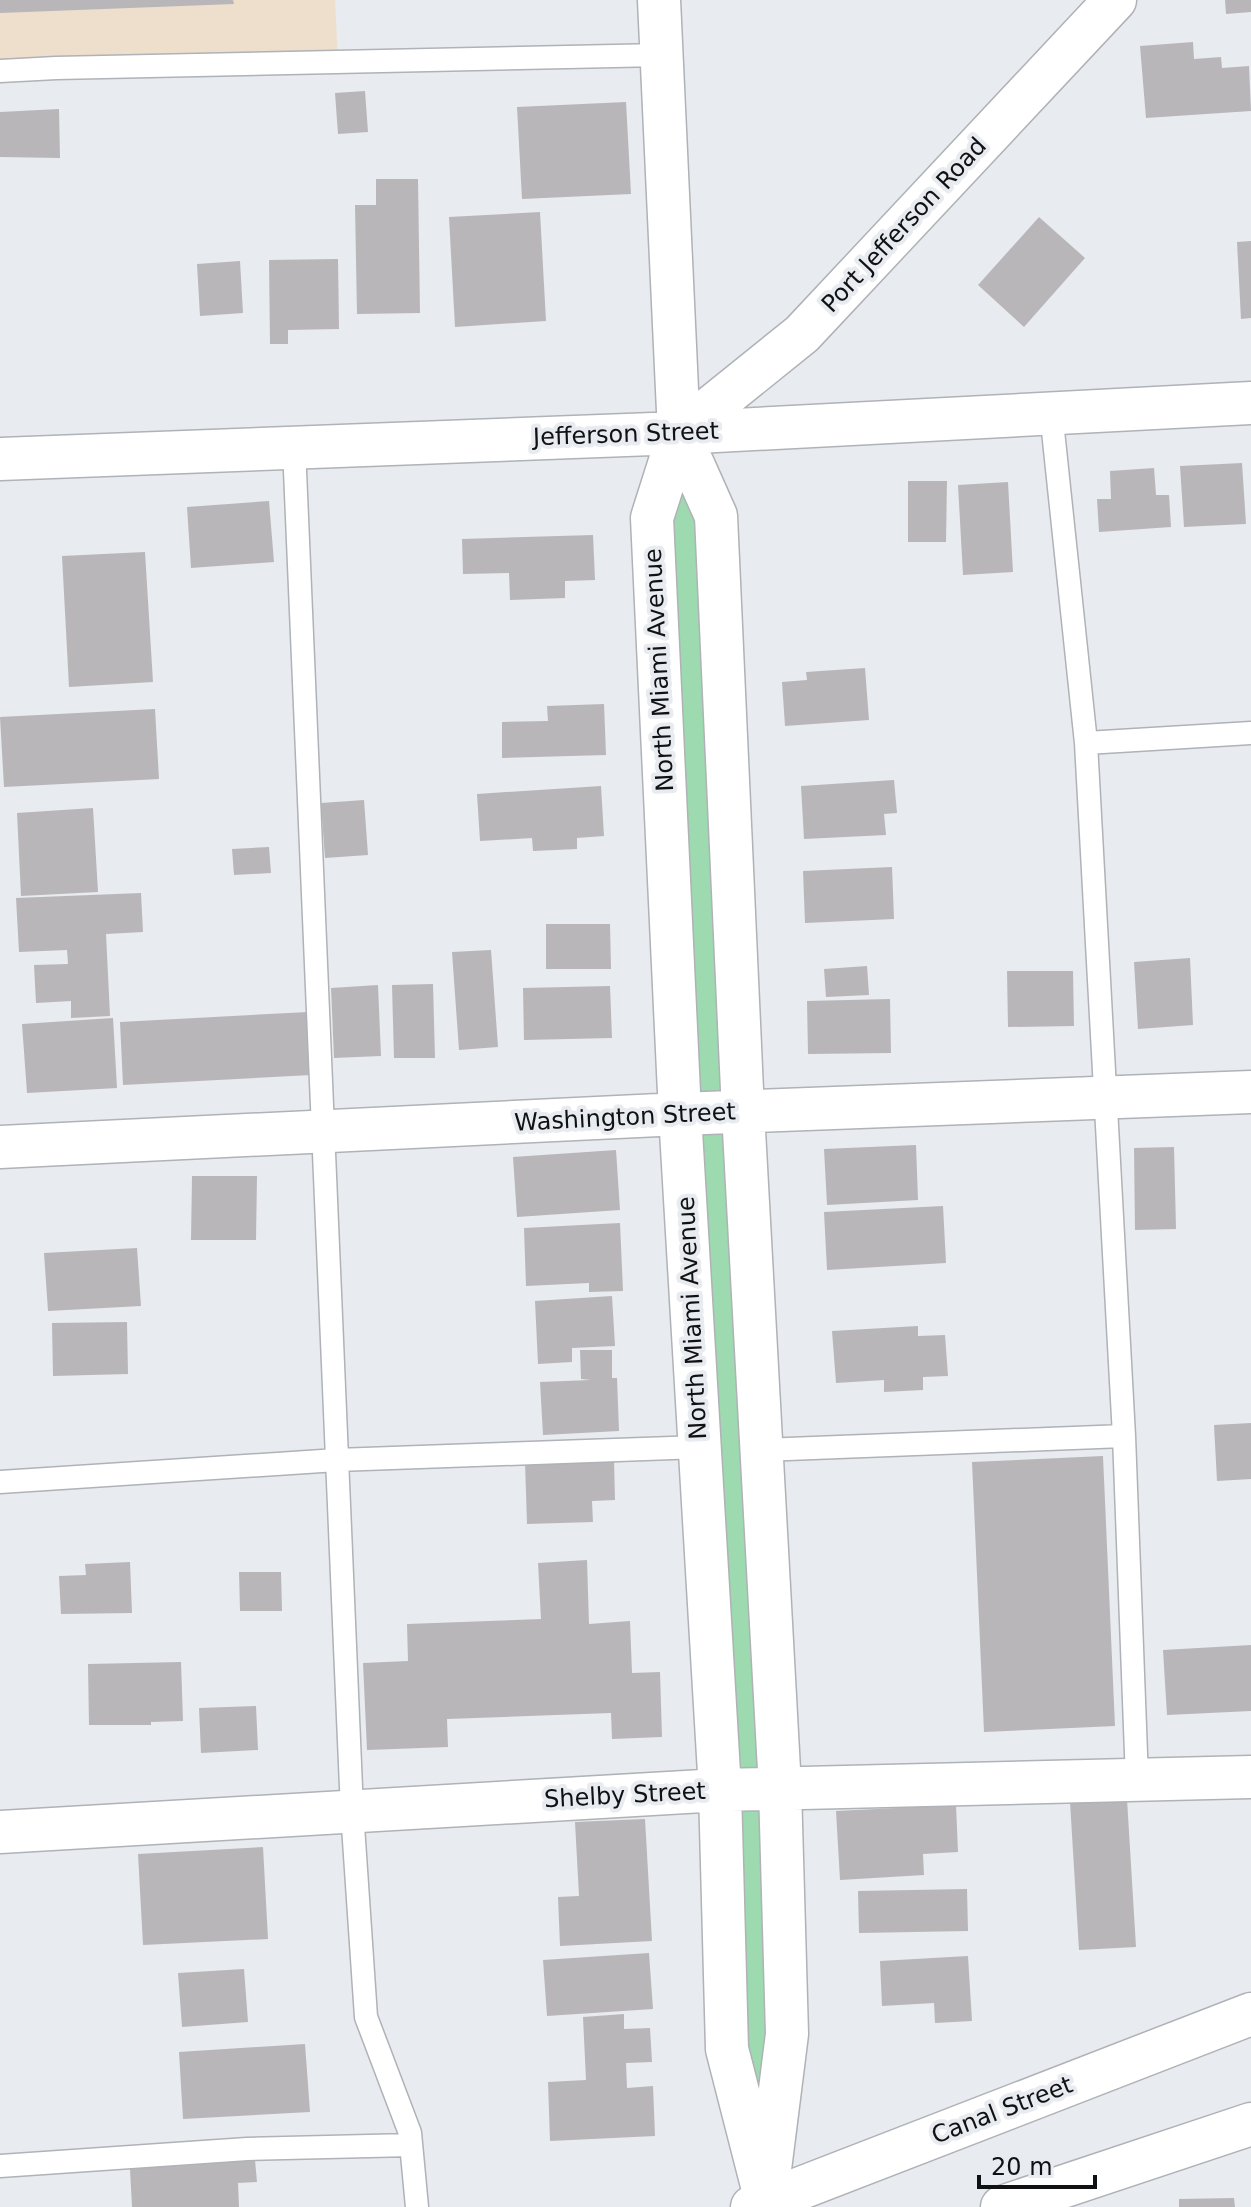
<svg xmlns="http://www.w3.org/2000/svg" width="1251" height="2207" font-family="'DejaVu Sans',sans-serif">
<rect width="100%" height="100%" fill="#e8ebef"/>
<path fill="#eedecc" d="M0,0H335L338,62L0,71Z"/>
<path fill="#9ddaaf" d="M679,433L716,516L780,1788L766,2201L727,2049L652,518Z"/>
<path fill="#b9b6ba" d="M0,0H233L234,4L0,13Z
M1225,0H1251V12L1226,14Z
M1193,42L1194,59L1221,57L1222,68L1249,66L1251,111L1146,118L1140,46Z
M365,91L368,132L338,134L335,93Z
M626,102L631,194L522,199L517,107Z
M59,109L60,158L0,157V112Z
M376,179H418L420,313L357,314L355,205H376Z
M540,212L546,321L455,327L449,217Z
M1039,217L1085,258L1024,327L978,285Z
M1251,241V318L1241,319L1237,242Z
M338,259L339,329L288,330V344H270L269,260Z
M240,261L243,313L200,316L197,264Z
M1242,463L1246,524L1184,527L1180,466Z
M1154,468L1156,495H1169L1171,527L1099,532L1097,499H1111L1110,471Z
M908,481H947L946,542H908Z
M1008,482L1013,572L963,575L958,485Z
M269,501L274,562L191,568L187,507Z
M593,535L595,580L565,581V598L510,600L509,573L463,574L462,539Z
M145,552L153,682L69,687L62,556Z
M865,668L869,720L785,726L782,682L807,680L806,672Z
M604,704L606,755L502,758V722L548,721L547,706Z
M155,709L159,779L4,787L0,717Z
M894,780L897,813L884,814L886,835L804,839L801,786Z
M601,786L604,836L577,838V849L533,851L532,838L480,841L477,794Z
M364,800L368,855L325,858L321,803Z
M93,808L98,892L21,896L17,813Z
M269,847L271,873L234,875L232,849Z
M892,867L894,919L805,923L803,871Z
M141,893L143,932L106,934L110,1016L71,1018V1001L36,1003L34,965L68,964L67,950L19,952L16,898Z
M546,924H610L611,969H546Z
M491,950L498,1047L459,1050L452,952Z
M1190,958L1193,1025L1138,1029L1134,962Z
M867,966L869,995L826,997L824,969Z
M1007,971H1073L1074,1026L1008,1027Z
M433,984L435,1058H394L392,985Z
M378,985L381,1056L334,1058L331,988Z
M610,986L612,1038L524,1040L523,988Z
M890,999L891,1053L808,1054L807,1001Z
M308,1012L311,1075L123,1085L120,1022Z
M113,1018L117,1088L27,1093L22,1024Z
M916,1145L918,1200L827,1205L824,1149Z
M1174,1147L1176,1229L1135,1230L1134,1148Z
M616,1150L620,1210L517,1217L513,1157Z
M192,1176H257L256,1240H191Z
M943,1206L946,1263L827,1270L824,1212Z
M620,1223L623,1291L589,1292V1283L526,1286L524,1228Z
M137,1248L141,1306L48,1311L44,1253Z
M612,1296L615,1346L572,1348V1362L538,1364L535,1301Z
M127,1322L128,1374L53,1376L52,1323Z
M918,1326V1336L945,1335L948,1376L923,1377V1390L884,1392V1380L836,1383L832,1331Z
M580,1350H612V1378H617L619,1431L543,1435L540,1382L591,1380L581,1379Z
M1251,1423V1479L1217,1481L1214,1425Z
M1103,1456L1115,1726L984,1732L972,1462Z
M614,1460L615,1500L592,1501L593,1522L527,1524L525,1462Z
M587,1560L589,1624L630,1621L632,1673L660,1672L662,1737L612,1739L611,1713L447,1719L448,1747L367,1750L363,1663L408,1661L407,1624L541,1619L538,1563Z
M130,1562L132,1613L61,1614L59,1576L86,1575L85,1564Z
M239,1572H281L282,1611H240Z
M1251,1645V1711L1167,1715L1163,1650Z
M181,1662L183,1721L151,1722V1725H89L88,1664Z
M256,1706L258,1750L201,1753L199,1708Z
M1127,1799L1136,1947L1079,1950L1070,1802Z
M956,1805L958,1852L923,1854L924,1875L840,1880L836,1811Z
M645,1819L652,1941L560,1946L558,1897L579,1896L575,1822Z
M263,1847L268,1939L143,1945L138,1854Z
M967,1889L968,1931L859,1933L858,1891Z
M649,1953L653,2009L547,2016L543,1960Z
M968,1956L972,2021L935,2023L934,2003L882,2006L880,1961Z
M244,1969L248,2022L182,2027L178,1973Z
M624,2014V2029L650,2028L652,2062L626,2063L627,2088L653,2086L655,2136L550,2141L548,2082L586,2080L583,2017Z
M305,2044L310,2112L183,2119L179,2052Z
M255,2160L257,2182L238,2183L239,2207H132L130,2169Z
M1234,2198L1235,2207H1179V2199Z"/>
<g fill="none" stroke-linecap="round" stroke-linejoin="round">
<defs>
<path id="service" d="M0,71L56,68L661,55
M1051,412L1086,743L1124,1436L1137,1780
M294,447L352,1811L366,2017L410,2133L417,2207
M1086,743L1251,733
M762,1450L1124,1436
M0,1482L337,1460L700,1447
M0,2166L247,2149L411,2145"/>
<path id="minor" d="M659,0L679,433L652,518L680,1114L720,1790L727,2049L766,2201
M679,433L716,516L743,1112L780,1788L787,2034L769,2177
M679,433L802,334L1115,0
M0,459L679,433L1251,403
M0,1147L680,1114L1251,1092
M0,1832L720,1790L1251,1777
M752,2207L1251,2014
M1002,2207L1251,2124"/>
</defs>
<use href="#service" stroke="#afb2b6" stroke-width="25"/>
<use href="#minor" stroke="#afb2b6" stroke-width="45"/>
<use href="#service" stroke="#fff" stroke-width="22"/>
<use href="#minor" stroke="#fff" stroke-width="42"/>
</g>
<g text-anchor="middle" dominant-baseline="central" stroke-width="8" stroke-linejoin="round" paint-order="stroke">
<g font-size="24" fill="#101113" stroke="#e8ebef">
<text transform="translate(904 225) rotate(-47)">Port Jefferson Road</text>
<text transform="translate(626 434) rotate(-2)">Jefferson Street</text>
<text transform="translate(659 670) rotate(-93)">North Miami Avenue</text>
<text transform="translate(625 1117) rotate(-3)">Washington Street</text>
<text transform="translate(692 1318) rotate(-93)">North Miami Avenue</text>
<text transform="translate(625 1795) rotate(-3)">Shelby Street</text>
<text transform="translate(1002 2110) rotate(-21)">Canal Street</text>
</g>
</g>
<path d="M979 2175v12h116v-12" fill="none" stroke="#101113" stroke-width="4"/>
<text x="991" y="2175" font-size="24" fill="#101113" stroke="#e8ebef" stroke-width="6" paint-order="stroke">20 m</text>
</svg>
